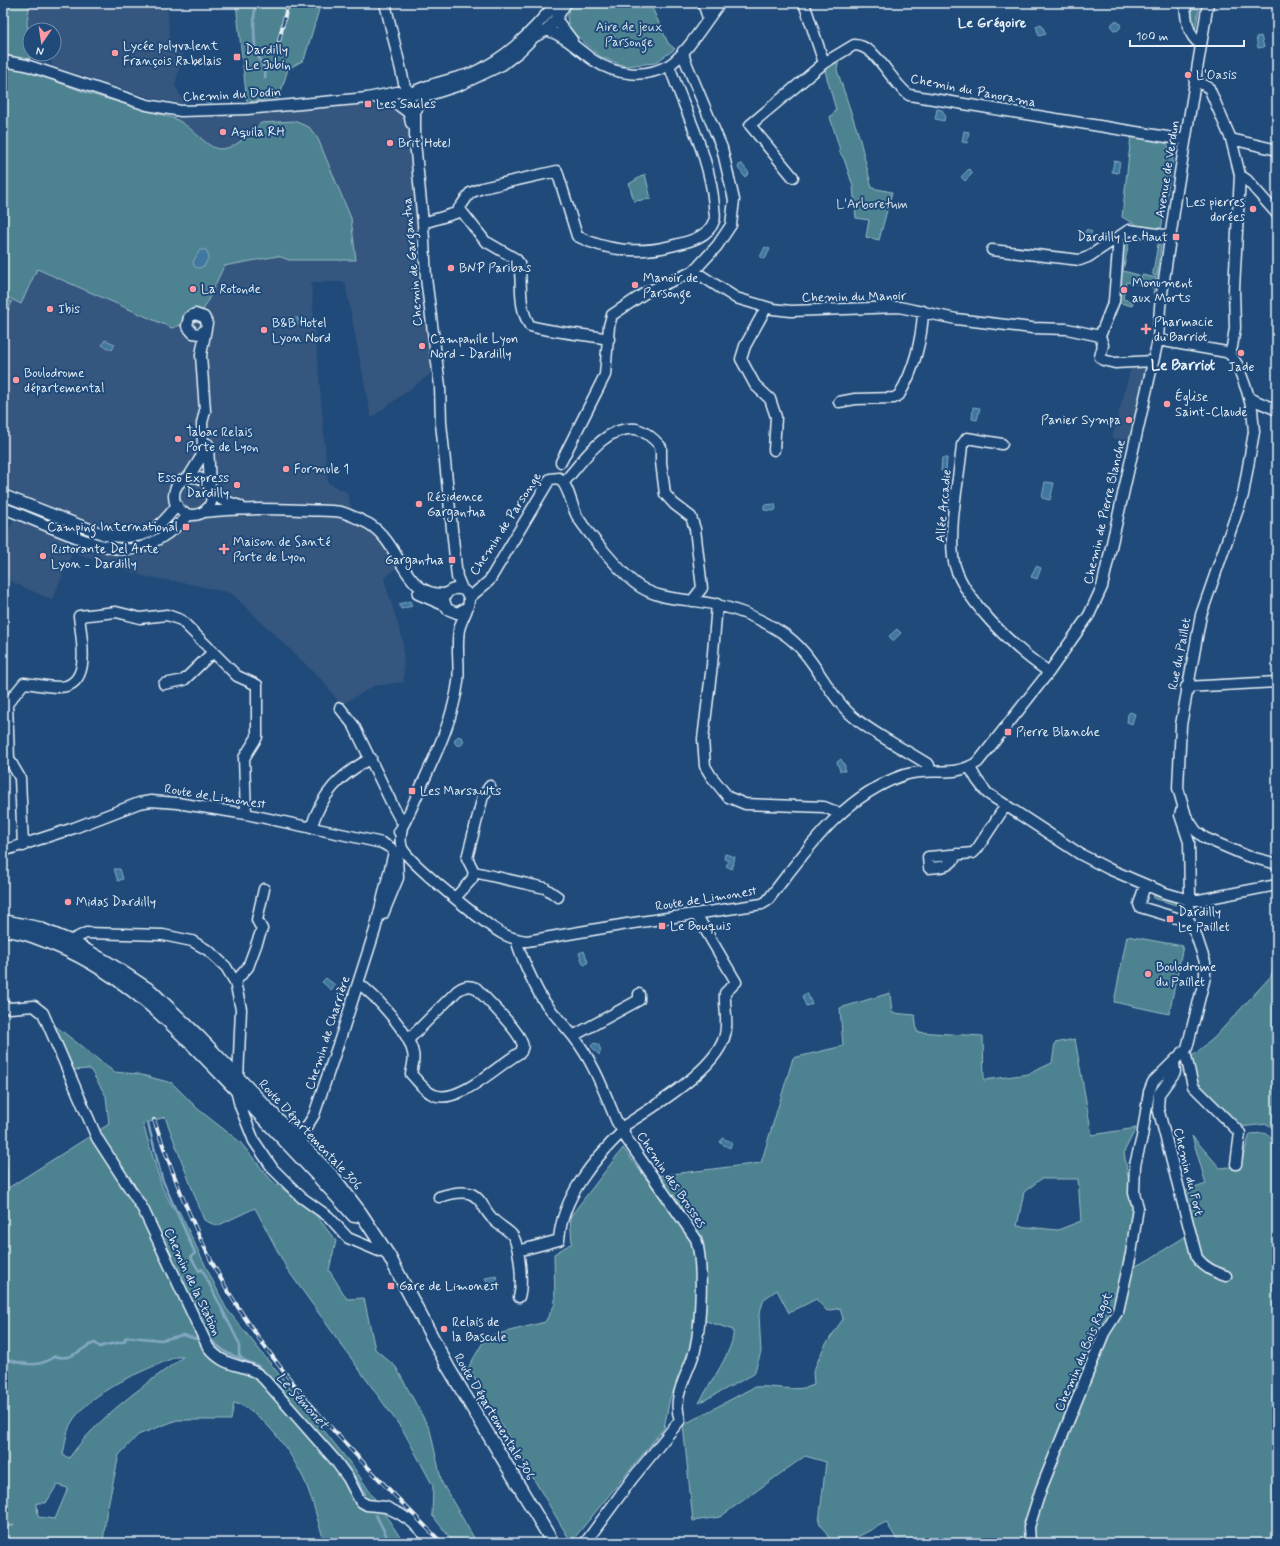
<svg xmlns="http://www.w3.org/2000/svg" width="1280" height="1546" font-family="Mynerve,sans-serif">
<rect width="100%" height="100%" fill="#1f4a7a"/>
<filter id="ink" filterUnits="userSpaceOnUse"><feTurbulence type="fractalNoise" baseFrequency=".025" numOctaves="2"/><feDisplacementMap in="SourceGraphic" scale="8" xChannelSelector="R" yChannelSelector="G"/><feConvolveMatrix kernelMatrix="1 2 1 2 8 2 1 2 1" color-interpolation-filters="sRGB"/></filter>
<g filter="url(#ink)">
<path fill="#35567e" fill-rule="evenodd" d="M30,3H165L168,13L170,51L183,54L175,85L185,104L151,98L52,66L51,60L30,59L27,22ZM30,30H54V54H30Z
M381,102L396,107L408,119L433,372L371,418L345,282H311L328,483L347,492L355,521L368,528L384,543L398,566L384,579L403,641L404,682L374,686L341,705L323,681L231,593L185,583L143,576L72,553L52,600L10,581L3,570V546L23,495L3,487V295L21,304L36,269L172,328L201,315L224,266L278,256L289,260L351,218L318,139L261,123L242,141L224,149L210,146L184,123L173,118L202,117Z
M1132,364L1150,365L1133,443L1112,438Z"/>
<path fill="#4e8391" stroke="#9bbac4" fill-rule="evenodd" d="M3,3H30L27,22L30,59L3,55Z
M236,3H321L304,60L288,69L279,98L247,102Z
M572,3H650L668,43L675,49L655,63L625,66L601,57L569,29L567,16Z
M1187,7L1199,9L1195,32Z
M839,60L837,70L859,136L872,188L892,192L879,240L866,237L869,220L856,218L853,186L844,159L839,151L840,150L830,117L836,110L825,71Z
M18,67L87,93L173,118C188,124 196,135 208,144C227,159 248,135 261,123L294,121L309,127L318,139L351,218L356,260H289L278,256L224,266L201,315L187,323L172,328L37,269L21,304L3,295V68Z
M1131,136L1165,142L1174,152L1161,230L1142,228L1122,217Z
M645,174L651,199L634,201L629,184Z
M1129,235L1146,237L1145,238L1135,237L1129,242L1123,271L1139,275L1137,284L1126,282L1123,299L1133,302L1132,306L1117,302L1124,240Z
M1158,244L1161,245L1157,276L1153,275V272Z
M1142,275L1157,278L1155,294L1153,293L1154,288L1140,284Z
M3,298L12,302L3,321Z
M1155,893L1176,902V905L1153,898Z
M1127,936L1183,946L1169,1014L1114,1002Z
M1274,966H1277V1131L1267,1124L1240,1127L1197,1085L1191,1057L1214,1038L1271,976Z
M890,993L892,1013L915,1015L917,1032L983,1036L984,1080L1028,1074L1052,1063L1055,1043L1075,1039L1092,1135L1136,1128L1124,1152L1133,1208L1123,1272L1148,1260L1194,1231L1183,1192L1206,1184L1192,1136L1220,1168L1240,1166L1250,1134L1264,1133L1277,1140V1543H899L886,1522L846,1543H832L819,1522L826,1462L805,1456L720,1517L693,1521L683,1425L754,1387C773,1385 797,1393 814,1385L813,1372L824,1347L843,1319L840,1308L827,1311L816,1299L789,1313L777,1290L764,1299L759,1315L761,1352L754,1374L699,1403C708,1386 736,1347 733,1330L703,1320L705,1262L701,1236L656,1176L761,1163L793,1058L843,1046L840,1008ZM1041,1179H1078L1081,1221L1058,1230L1017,1226L1024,1192Z
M53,1024L114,1072L138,1074L172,1083L198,1109L240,1142L272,1181L312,1210L336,1241L329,1270L347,1299L364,1298L375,1349L396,1367L430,1430L442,1483L477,1543H454L432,1515L433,1486L404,1432L287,1269L255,1208L217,1226L204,1220L165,1117L143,1124L162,1187L174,1210L179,1211L226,1308L354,1468L404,1543H325C318,1524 314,1503 306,1484C295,1458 263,1409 234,1403L231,1420H177L138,1435L119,1455L106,1515L103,1543H3V1528L14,1525L3,1527V1142H6L8,1188L109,1124L106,1096L90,1069L74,1070ZM176,1357H183C142,1387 99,1416 69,1458L63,1455C65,1446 66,1434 70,1425C89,1391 142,1371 176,1357ZM57,1485L68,1488L55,1519L38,1517L37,1503H46Z
M623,1148L687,1233L695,1249L697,1274L693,1343L683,1373L670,1398L664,1428L571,1542L468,1368L486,1337L545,1322L555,1304L554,1254L572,1243L570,1217Z"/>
<path fill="#41779e" stroke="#84a8c2" d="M1111.5 26a4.5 4.5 0 1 1 9 0a4.5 4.5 0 1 1-9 0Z
M1041,24L1046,34L1039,36L1036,26Z
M1261,36L1264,47L1258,48L1256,37Z
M937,109L942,110L945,115L944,121L935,119Z
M964,131L969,132L967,143L962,142Z
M1114,161L1120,162L1118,173L1112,172Z
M742,164L749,173L745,177L738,168L739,165Z
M969,169L973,173L965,181L961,177Z
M1087,229L1092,232L1086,241L1081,237Z
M765,247L770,249L765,259L760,257Z
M200,250H206L209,257L204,266L199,268L195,267L193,262Z
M298,318L299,324L287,325L286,319Z
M105,340L115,344L112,350L102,345Z
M973,407L980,408L977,420L972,419Z
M942,458H947L946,471H941Z
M1045,482L1054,483L1050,500L1042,498Z
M775,504L776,509L774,511L764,510V505Z
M1036,566L1041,568L1037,579L1031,577Z
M410,601L412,606L401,609L399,604Z
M897,629L901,633L893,641L889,636Z
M1130,712L1135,714L1132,724L1127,722L1128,714Z
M454.5 741a4.5 4.5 0 1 1 9 0a4.5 4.5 0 1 1-9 0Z
M841,759L845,766V771H840L837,762Z
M725,854L735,857L732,869L726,866L729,861L724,859Z
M114,869H120L123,879L118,881Z
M584,951L588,962L585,965L583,964L579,953Z
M326,978L335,985L331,990L322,982Z
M807,993L812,1004L806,1006L802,996Z
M594,1043L598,1044L601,1050L599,1055L591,1046Z
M722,1138L732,1142L730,1148L720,1143Z
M496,1276L498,1281L487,1283L485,1278Z"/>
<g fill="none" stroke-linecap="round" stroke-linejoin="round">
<path stroke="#84a8c2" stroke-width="2.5" d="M255,3C254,18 253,37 256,51C259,61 267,67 265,78
M148,1123L162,1179L195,1253L191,1257L199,1271L202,1269L239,1343V1355L243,1360
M209,1339L227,1353L258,1366L266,1375
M3,1358C21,1364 39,1369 55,1356C73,1362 79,1348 95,1343L100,1347C108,1343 117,1344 125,1341V1338L131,1337L161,1340L183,1335L196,1339
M332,1449L356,1478L365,1494
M376,1515L390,1543"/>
<defs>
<path id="minor" d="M385,3L405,87L413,95
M703,3L708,18
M804,3L824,63
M1185,3C1186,18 1187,35 1200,44
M556,19L572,40
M547,30C568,38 576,48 593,60C615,75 645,79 669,65C686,55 707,19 720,3
M3,61L26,65L147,105L181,111L247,109L367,98L397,92L412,93L434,90
M1195,80L1209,88L1231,139L1240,175L1234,289L1235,328L1232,347L1229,353
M377,98L394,102L409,113
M411,123C409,113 405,100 414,92C418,87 461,77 472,73C506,59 533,31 556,3
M1231,139L1277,150
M1240,175L1247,180L1277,214
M793,177L750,125L824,63L854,45C877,45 890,82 909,95L1185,140
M459,208L485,241L516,259L519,263C523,286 517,305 530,326C556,333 583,334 609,339
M423,223L456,213L470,193L482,188L557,171L577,236C606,251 640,254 671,246C687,242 708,238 714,221C716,218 714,211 714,206C710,156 685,112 669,65
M992,250L1080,260L1088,257L1129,230L1171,236
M694,271L736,298L773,309L791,311L899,307L956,319L1032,328L1067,329L1100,336
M766,308L745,346L741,359L755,385L770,399L776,417L774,450
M1100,336L1114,301L1119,237
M1100,336L1103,345L1100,357L1103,360L1115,363L1153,361
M1158,340L1226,352L1231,355L1238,366L1247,391L1252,409L1254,432L1243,495L1201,615L1181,725L1178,788L1186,816L1196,831L1205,838L1247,856L1277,864
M1249,398L1277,410
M839,402L855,399L894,398L899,395C914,371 922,339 923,311
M208,444L210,488
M1002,444L967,438L962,445C959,481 949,520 953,557C958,596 1017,651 1049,672
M561,462L605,375L609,326L612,315L645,293L694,271L717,246L731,225L734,200L722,148L685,60L683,51
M174 496a19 19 0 1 1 38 0a19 19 0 1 1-38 0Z
M188,478L201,457L203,445L202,423L205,411L201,355L207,323L204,317L195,314L189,317L187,326L193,333L200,334L205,330
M563,483C582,463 604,425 636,429C646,431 655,440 661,447V462L665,494L674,504L691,517L695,529L702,588L692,601
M212,493L222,500L240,506
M3,495L105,535C141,541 155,535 177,505
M3,508C35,519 101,553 132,549C153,546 174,530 189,515
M203,512C237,508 270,509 304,510C316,511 329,510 341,512C349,514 361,520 369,524C403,545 402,597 446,594
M462,589L457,577L441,423L440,386L426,278L423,223L415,142V112L422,100L429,95L460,85L502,65L520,51L534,37L547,30L556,19L566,3
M418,594L446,606
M469,598L489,581L550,479L559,478C569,486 571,505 577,516C586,531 622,574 636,584C659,602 691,598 717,605C740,610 761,619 781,632C813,652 823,687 848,712C866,730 906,750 929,765L930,771
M717,604L712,665L703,739L705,766L711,776L728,797L745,804L824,807L839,813
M164,684L184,680L213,652
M1186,687L1277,682
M340,708L354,726L394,808L400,819L405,821
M970,768L977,780L987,793L1080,854L1109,869L1165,893L1189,900H1199L1277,885
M1181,811L1180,815L1189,842L1190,895
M402,827C401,835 399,841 402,848C409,863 486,925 503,934C511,938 518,940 527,941L627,924L762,904L767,901C806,851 842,796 904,775C932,766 952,779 978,762L1049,672L1089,615L1102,587L1158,340L1160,307L1177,191L1208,3
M311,828C322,793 339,776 371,758
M399,832C407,820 413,804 419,791C435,756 453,720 458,682C460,665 456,647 459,630C461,620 468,611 469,601C470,585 446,585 444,600L447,609L457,613L466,608
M23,846L20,778L9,759L7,704L24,683C35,684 48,687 60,687C93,685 81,637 79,616L116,612L140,618L167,615L181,620L237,676L257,685V737L244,758L246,814
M3,851L74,828L139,803L151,801L177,803L246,814L355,837L382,843L391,848
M957,854C951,867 943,867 929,868L928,857L973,853L977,849L1006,805
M474,872L545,888L558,897
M1145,885L1139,904L1140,907L1180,919H1188
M456,897L472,879L474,872L467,858L483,796L490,786
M383,914L398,878L397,855
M516,939C521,958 531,978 540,995C549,1010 562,1022 573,1036C593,1061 604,1091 616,1120C619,1127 624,1129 626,1138L696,1239C704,1264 701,1324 695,1350C689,1373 671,1396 680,1420L632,1479L585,1543
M70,941L86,933L163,935L192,941L209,951L226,967L235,982L241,1009L238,1079
M235,982L248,967L262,929L257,920L264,889
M358,983C375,995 409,1032 413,1053C415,1059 412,1068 411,1074C418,1081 425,1092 434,1095C459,1105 500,1063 521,1052C522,1048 524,1046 522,1043C518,1029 487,1000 476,988C468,985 464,986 457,991L408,1040
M3,1006L10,1008L34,1006L43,1013L97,1138L143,1209L208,1347C227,1371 244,1361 263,1378L335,1460L348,1478L360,1501L367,1505L386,1507L400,1514L412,1522L433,1543
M573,1036L639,1000V994
M1185,1052L1193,1086L1240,1133L1236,1164
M1174,1062L1175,1072L1159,1094L1158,1108L1197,1258C1205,1268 1214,1272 1226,1276
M236,1090L240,1106L254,1141L273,1169L301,1197L329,1217L348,1238L379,1251
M621,1128C650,1109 714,1071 724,1038C729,1025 724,1007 725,993L736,982L696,914
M298,1141L314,1115L342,1033L375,930L394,852
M439,1197C448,1194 459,1191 469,1193C481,1197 484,1210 492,1218C497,1225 508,1229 513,1236C520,1249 523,1283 519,1297
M518,1251L559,1240C562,1197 594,1159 624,1130
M1030,1543L1029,1527L1041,1489L1104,1333L1118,1311L1131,1254L1138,1207L1134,1193L1135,1165L1142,1137L1149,1092L1153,1082L1187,1048L1205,977V962L1196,935L1188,919L1189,900"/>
<path id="major" d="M3,921L38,928L70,941L110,964L151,991L198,1036L335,1179L360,1212L389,1256L448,1367L553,1543
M3,930C22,931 38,938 55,945C133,977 187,1039 244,1098C281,1137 318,1175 354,1216"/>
</defs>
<use href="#minor" stroke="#e8f1f8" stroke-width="13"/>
<use href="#major" stroke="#e8f1f8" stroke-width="15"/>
<use href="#minor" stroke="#1f4a7a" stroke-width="10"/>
<use href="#major" stroke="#1f4a7a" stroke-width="12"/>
<defs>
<path id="rail" d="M279,41L288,3
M154,1120C173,1174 193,1229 221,1279C278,1379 361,1462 442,1543"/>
</defs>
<use href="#rail" stroke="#e8f1f8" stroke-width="4"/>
<use href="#rail" stroke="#1f4a7a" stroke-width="2.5" stroke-dasharray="8" stroke-linecap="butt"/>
</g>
</g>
<g fill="#ff9aa2" stroke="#1f4a7a" stroke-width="1.5">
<circle cx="115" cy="53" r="4"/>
<rect x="233" y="53" width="8" height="8" rx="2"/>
<circle cx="1188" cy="75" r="4"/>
<rect x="364" y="100" width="8" height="8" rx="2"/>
<circle cx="223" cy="132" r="4"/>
<circle cx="390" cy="143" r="4"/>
<circle cx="1253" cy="209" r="4"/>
<rect x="1172" y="233" width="8" height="8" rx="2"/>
<circle cx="451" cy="268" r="4"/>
<circle cx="635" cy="285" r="4"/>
<circle cx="193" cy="289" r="4"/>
<circle cx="1124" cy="290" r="4"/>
<circle cx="50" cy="309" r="4"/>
<path d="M1144 323h4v4h4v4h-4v4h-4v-4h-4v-4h4z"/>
<circle cx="264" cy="330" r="4"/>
<circle cx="422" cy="346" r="4"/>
<circle cx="1241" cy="353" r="4"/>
<circle cx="16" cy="380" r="4"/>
<circle cx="1167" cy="404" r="4"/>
<circle cx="1129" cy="420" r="4"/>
<circle cx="178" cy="439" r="4"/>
<circle cx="286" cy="469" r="4"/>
<circle cx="237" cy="485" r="4"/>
<circle cx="419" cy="504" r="4"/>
<rect x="182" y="523" width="8" height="8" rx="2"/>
<path d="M222 543h4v4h4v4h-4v4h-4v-4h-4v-4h4z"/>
<circle cx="43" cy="556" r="4"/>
<rect x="448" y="556" width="8" height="8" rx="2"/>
<rect x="1004" y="728" width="8" height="8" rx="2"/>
<rect x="408" y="787" width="8" height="8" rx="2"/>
<circle cx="68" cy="902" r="4"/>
<rect x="1166" y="915" width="8" height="8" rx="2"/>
<rect x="658" y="922" width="8" height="8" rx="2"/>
<circle cx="1148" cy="974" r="4"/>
<rect x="387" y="1282" width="8" height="8" rx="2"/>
<circle cx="444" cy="1329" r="4"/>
</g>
<g text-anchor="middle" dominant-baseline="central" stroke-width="4" stroke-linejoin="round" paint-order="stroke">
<g font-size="13" fill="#d1e0e9" stroke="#1f4a7a">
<text x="629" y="27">Aire de jeux<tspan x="629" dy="15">Parsonge</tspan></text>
<text x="872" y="204">L'Arboretum</text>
</g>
<g font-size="13" fill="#e8f1f8" stroke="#1f4a7a" text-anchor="start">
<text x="123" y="46">Lycée polyvalent<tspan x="123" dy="15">François Rabelais</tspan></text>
<text x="245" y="50">Dardilly<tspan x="245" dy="15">Le Jubin</tspan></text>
<text x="1196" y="75">L'Oasis</text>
<text x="376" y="104">Les Saules</text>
<text x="231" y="132">Aquila RH</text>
<text x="398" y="143">Brit Hotel</text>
<text x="1245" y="202" text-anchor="end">Les pierres<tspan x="1245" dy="15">dorées</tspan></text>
<text x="1168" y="237" text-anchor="end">Dardilly Le Haut</text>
<text x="459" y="268">BNP Paribas</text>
<text x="643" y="278">Manoir de<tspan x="643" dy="15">Parsonge</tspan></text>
<text x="1132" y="283">Monument<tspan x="1132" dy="15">aux Morts</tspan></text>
<text x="201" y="289">La Rotonde</text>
<text x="58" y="309">Ibis</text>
<text x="1154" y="322">Pharmacie<tspan x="1154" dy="15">du Barriot</tspan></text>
<text x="272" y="323">B&amp;B Hotel<tspan x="272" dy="15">Lyon Nord</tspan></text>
<text x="430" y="339">Campanile Lyon<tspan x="430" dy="15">Nord - Dardilly</tspan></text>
<text x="1241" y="367" text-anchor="middle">Jade</text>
<text x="24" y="373">Boulodrome<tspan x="24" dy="15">départemental</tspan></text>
<text x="1175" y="397">Église<tspan x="1175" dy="15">Saint-Claude</tspan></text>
<text x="1121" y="420" text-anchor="end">Panier Sympa</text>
<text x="186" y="432">Tabac Relais<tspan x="186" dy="15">Porte de Lyon</tspan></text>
<text x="294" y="469">Formule 1</text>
<text x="229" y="478" text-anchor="end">Esso Express<tspan x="229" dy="15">Dardilly</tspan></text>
<text x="427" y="497">Résidence<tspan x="427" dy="15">Gargantua</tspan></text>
<text x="178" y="527" text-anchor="end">Camping International</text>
<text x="233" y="542">Maison de Santé<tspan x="233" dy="15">Porte de Lyon</tspan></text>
<text x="51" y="549">Ristorante Del Arte<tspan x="51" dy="15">Lyon - Dardilly</tspan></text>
<text x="444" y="560" text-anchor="end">Gargantua</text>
<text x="1016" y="732">Pierre Blanche</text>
<text x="420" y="791">Les Marsaults</text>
<text x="76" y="902">Midas Dardilly</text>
<text x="1178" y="912">Dardilly<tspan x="1178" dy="15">Le Paillet</tspan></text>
<text x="670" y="926">Le Bouquis</text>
<text x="1156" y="967">Boulodrome<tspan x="1156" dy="15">du Paillet</tspan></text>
<text x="399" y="1286">Gare de Limonest</text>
<text x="452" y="1322">Relais de<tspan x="452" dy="15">la Bascule</tspan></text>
</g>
<g font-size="13" fill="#e8f1f8" stroke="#1f4a7a">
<text transform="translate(973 91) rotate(11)">Chemin du Panorama</text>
<text transform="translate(232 95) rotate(-3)">Chemin du Dodin</text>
<text transform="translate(1168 169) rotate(-81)">Avenue de Verdun</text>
<text transform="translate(413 262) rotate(-95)">Chemin de Gargantua</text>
<text transform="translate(854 297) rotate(-1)">Chemin du Manoir</text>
<text transform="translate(944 506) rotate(-85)">Allée Arcadie</text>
<text transform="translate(1105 512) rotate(-77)">Chemin de Pierre Blanche</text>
<text transform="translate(506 524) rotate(-57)">Chemin de Parsonge</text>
<text transform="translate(1180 654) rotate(-79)">Rue du Paillet</text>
<text transform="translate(215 797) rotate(9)">Route de Limonest</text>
<text transform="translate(706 899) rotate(-9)">Route de Limonest</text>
<text transform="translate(328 1033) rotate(-72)">Chemin de Charrière</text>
<text transform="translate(310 1135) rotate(47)">Route Départementale 306</text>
<text transform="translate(1188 1172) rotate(76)">Chemin du Fort</text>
<text transform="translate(671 1180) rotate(56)">Chemin des Brosses</text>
<text transform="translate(192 1282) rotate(65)">Chemin de la Station</text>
<text transform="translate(1084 1352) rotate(-67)">Chemin du Bois Ragot</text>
<text transform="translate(494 1417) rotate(59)">Route Départementale 306</text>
</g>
<g font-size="14" font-weight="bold" fill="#e8f1f8" stroke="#1f4a7a">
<text x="992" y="23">Le Grégoire</text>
</g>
<g font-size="14" font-style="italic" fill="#cfdfea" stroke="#1f4a7a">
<text transform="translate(302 1401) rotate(48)">Le Sémonet</text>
</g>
<g font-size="15" font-weight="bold" fill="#e8f1f8" stroke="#1f4a7a">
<text x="1183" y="366">Le Barriot</text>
</g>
</g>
<rect width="1280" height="1546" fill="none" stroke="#1f4a7a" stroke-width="16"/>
<rect x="8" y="8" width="1264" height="1530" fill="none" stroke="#e8f1f8" stroke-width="1.5" filter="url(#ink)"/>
<g transform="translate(42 42) rotate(193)"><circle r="19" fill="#1f4a7a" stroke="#6f8dac"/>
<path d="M0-3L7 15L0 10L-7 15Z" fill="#ff9aa2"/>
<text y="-6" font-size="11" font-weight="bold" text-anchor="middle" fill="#e8f1f8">N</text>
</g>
<path d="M1130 40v6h114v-6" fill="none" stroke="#e8f1f8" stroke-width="2"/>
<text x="1136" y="40" font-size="12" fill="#e8f1f8" stroke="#1f4a7a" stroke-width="3" paint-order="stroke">100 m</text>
</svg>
